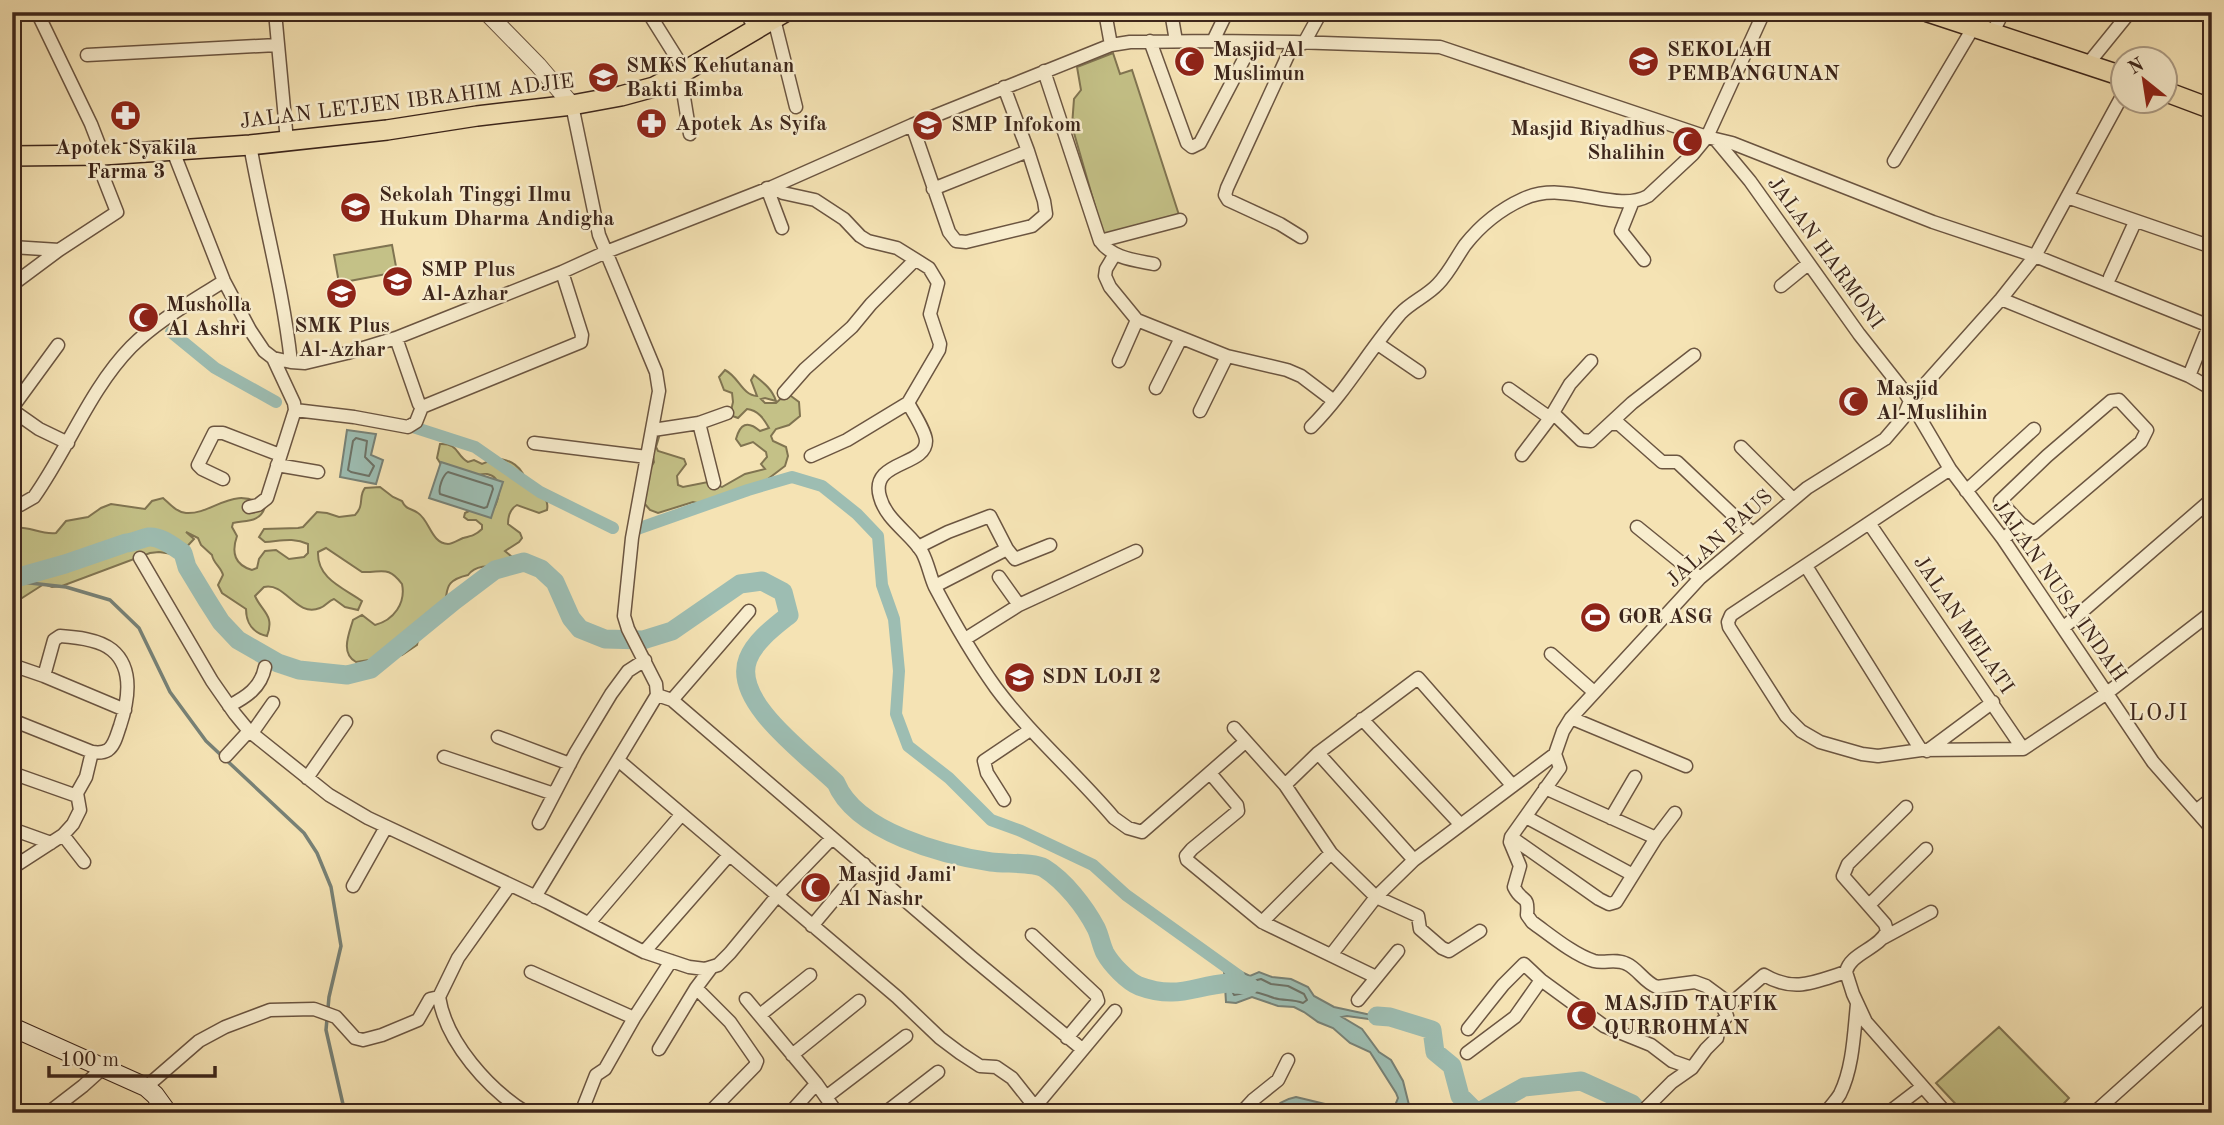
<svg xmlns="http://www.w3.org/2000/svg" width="2224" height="1125" font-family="'Old Standard TT',serif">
<rect width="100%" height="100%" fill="#f5e3b4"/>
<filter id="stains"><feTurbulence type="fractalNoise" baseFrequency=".00286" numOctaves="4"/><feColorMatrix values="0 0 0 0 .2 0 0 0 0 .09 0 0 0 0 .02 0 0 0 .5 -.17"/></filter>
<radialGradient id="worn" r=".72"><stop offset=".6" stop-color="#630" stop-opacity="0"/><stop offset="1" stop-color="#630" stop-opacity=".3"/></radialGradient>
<path fill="#c4c187" stroke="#807451" stroke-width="2" d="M1113,53L1120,74L1132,70L1179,215L1108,235L1103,234L1072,126L1074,99L1081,90L1077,67Z
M392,245L397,272L339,283L334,255Z
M725,370C739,377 742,395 757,396L751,380L754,375C764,383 772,389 776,401L765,398L761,399L765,403H776L787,393L799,402L800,416L789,425L776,429L771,436L773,441L786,447L788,456L785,466L748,494L733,500L702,504L693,502L658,513L650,510L644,503L641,485L654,462L650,438L657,436L659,437L656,447L658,451L684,459L686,464L677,476L678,485L683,487L708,482L722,487L745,474L765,469L761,464L767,457L766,452L753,442L741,446L736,439C740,424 747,420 760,431L769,428C764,419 758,410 747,409L738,418L730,415L733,402L732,393L724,390L719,377Z
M440,444C459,443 456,456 468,462L474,460L482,464L487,462L490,459C510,457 524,467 527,486C536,495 550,494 547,510L539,513L517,505C510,509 508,516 508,524L520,533L522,538L519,542L505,551L512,557L507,565L503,567C490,566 476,564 468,575C437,582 453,597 440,608C434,613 427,616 422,622L417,645L402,655L356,662C340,653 349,634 353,620L362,615L375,625C394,620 406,603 402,584C388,565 382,573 362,572L326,548L318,552C317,579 344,588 362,601L358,610L345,607L334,599C328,601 326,606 320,608C296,618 286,582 264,587L255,596C262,612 275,615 267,636C253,633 246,623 246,609L222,593L218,585L223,575C221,567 213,563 212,555L201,545L198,538L186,532L194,539L179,555L159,552L150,553L62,586L52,587L44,584L19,600L12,607V558L15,552L12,548V528C28,525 40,535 56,533L66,521L88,517L101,508L111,504L145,509L152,501L163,498C170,504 176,512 186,513C213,515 234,483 265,507C260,523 246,520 233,523L232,527L237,536C231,553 235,565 252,570L257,568L259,559L265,551L276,550L289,559L304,557L308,553V544C293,537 281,541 265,542L259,537L264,529L298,528L303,527L317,512L327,513L339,517L355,515C365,505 358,496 365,488L380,487L393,497L402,501C406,510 411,508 418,513C430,521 431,543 448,544C453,544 458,540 463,538C471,536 476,535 482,529V525L476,520H468L464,517L465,513L469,511L494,508C500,497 503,477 487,474C481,473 476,477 470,476C461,474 451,469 442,466L437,458Z
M1999,1027L2069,1098L2055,1113H1964L1936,1083Z"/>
<path fill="#9dbdb2" stroke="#778176" stroke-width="2" d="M347,430L376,434L371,455L383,460L376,484L340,477Z
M441,462L503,482L491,518L429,498Z
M1228,968H1233L1250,976L1259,972L1272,977L1291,979L1308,987L1314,996L1334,1007L1371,1015L1385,1013L1410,1024L1406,1027L1390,1022L1347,1016L1342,1017L1362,1029L1379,1052L1391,1060L1403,1081L1411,1113H1392L1398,1098L1396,1093L1370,1052L1350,1043L1333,1028L1318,1022L1304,1012L1294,1007L1278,1006L1252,997L1236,1003L1226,1002L1224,971Z
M1296,1097L1325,1104L1337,1112L1344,1113H1271C1277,1103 1285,1099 1296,1097Z"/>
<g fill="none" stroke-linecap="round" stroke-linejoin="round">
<path stroke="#6d7266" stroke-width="2" d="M356,438L367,441L365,457L374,466L369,476L351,472L348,470L353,441Z
M448,472L492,486L493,489L487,507L484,508L440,494C438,488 443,475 448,472Z
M1235,978L1249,982L1261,979L1271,984L1288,986L1304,994L1307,1000L1303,1003C1293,999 1284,1001 1274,998C1254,991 1256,990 1234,995C1231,991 1231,981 1235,978Z"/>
<path stroke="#778176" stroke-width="3.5" d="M12,581L66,587L110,600L139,628L170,692L206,741L304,833L317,853L331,887L341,946L329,997L326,1030L345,1113"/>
<path stroke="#9dbdb2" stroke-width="12" d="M171,332L215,368L276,402
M413,427L475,447L540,492L613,528
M637,529L748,490L792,477L822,486L857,514L878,536L882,585L894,619L899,671L896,714L908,746L949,778L991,820L1021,831L1093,865L1126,895L1239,976"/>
<path stroke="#9dbdb2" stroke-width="19" d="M12,579L65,564L126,543C134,543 141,538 149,537C161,536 174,547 183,553L187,567L207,600L221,622L238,640L278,663L299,670L347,675L371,669L454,601L495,570L524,562L541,569L555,582L571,618L580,629L605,639L643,640L672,631L740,584L762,581L783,592L789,615C774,627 755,641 748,659C731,702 810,757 836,783C856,832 944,855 991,862C1005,864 1034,862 1044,868C1065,881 1085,907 1096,928C1100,936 1101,945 1105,953C1111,964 1127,981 1139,986C1177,1000 1193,986 1228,983C1235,983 1242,985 1249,986
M1377,1016L1390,1017L1432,1030L1435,1052L1452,1066L1460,1096L1477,1113
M1477,1113L1524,1087L1581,1081L1632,1104L1640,1113"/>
<defs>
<path id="minor" d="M37,12L91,124L103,155
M275,12L287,141
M648,12L685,71
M746,12L756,30
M1105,12L1111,45
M1171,12L1176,41
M774,19L796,107
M1992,34L2003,12
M1150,41L1187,143L1192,147L1200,143L1253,42
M1213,41L1227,12
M1294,42L1227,188L1225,195L1228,200L1280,224L1301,237
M1304,43L1321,12
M87,55L277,45
M2087,65L2130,12
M1044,71L1100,241C1112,258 1134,260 1154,264
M680,73L690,134
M572,105L599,235L656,372L659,391L632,538L624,616L628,629L656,684L657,695
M912,125L949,232L956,241L966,242L1032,226L1046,214L1044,201L1028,151L1004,87
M1715,139L1750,181L1859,334L1904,391L1950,469L2003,539L2153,762L2212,829
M250,145C263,218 283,289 291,362
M173,151L224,281L250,330L264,351L273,358L291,362L305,363L347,353L396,338L562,272L606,252L772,187L912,125L1111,45L1130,42L1213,41L1294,42L1440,47L1707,137L1732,143L1933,222L2035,256L2212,327
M1894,161L1973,28
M772,187L783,193L815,200L844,219L860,236L868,241L897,248L929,268L938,283L930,314L940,344L939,350L908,403L847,440L811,456
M767,188L782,228
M933,189L1028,151
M2067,197L2212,247
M1633,201L1621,231L1644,260
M1100,241L1180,220
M12,247L59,250
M1115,254L1106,269L1105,276L1110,287L1137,320L1227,356L1287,370L1301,376L1334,401
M2110,277L2135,222
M12,285L59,250L117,212L95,156
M1781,286L1808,264
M2001,299L2189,376L2212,389
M396,338L419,404L422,407
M1378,344L1419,372
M1119,361L1137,320
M2189,376L2209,326
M1156,388L1181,338
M1509,389L1550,418
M784,393L805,369L852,327L871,304L915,260
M908,403C913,412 926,432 926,441C926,467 869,460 880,497C886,520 910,533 922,552C928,563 930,576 935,587C953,621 973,656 996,688C1031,735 1076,773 1114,818L1128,828L1142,832L1245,742
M12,408L58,345
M12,410L39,429L68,443
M295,410L354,417L408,427L416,422L422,407L581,342L582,335L562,272
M1200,411L1227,356
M1553,413L1581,440L1591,441L1632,403L1694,355
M699,423L714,483
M1611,424H1619L1662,462H1677L1752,533
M1311,427C1345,393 1369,350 1400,314C1411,302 1427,296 1438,284C1449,273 1456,258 1465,245C1480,226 1501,209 1523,199C1566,179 1615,214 1648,196L1693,154L1707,137L1764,12
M653,430L699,423L727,413
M534,443L647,457
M1741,447L1793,499
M1522,455L1550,418L1570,384L1591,361
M277,465L318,472
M1950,469L1731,615L1728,622L1729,627L1786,716L1801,731L1820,742L1862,754L1878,756L1921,750L2023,749
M223,479L202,469L198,465L214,433H223L280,455
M1966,491L2034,429
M12,505H20L34,497C68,449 90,389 131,347C158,320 193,301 224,281
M249,507L258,505L267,498L295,410L294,403L273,358
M1869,523L2023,749
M1637,527L1700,578
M2003,539L2021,524L2034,533L2141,442L2147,430L2119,400L2111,401L2047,456L2000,501L2021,524
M918,547L948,532L990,516L1007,549L1015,559L1050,545
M140,558L212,681L235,714L249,731L329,795L368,818L547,902L644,952L689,967L705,969L718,965L730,953L782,890L832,838
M1806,566L1921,750
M999,577L1019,605
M935,586L1007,549
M2063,628L2212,499
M965,639L1019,605L1136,551
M1551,654L1594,692
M12,665L44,676L125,710
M657,695L672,700L971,957L1082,1049
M672,700L749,611
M229,706C246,697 261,688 265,667
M1571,718L1686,766
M1362,719L1460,824
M12,720L92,752C98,753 103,753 108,750C115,745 117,734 120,726C128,702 135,669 112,650C99,639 75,637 60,636L54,640L44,676
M1234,728L1285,785L1331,853L1376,897L1418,916L1420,929L1442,948L1449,951L1480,931
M252,733L273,703
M498,737L570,764
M2023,749L2107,693L2212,612
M1927,751L1993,702
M1318,753L1414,860
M1555,754L1560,768L1511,837L1599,899L1609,904L1616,902L1656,838L1675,813
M226,756L249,731
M444,757L554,794
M618,760L897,997L940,1038L960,1053L980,1066L996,1067L1012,1078L1035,1107L1036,1113
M12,773L77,796
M1210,773L1237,805L1238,811L1192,849L1186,856L1187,860L1262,922L1376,977
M307,778L346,722
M1285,785L1318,753L1418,678L1512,785
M1545,788L1656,838
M1004,800L987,773L984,761L1030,730
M1906,807L1848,864L1843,876L1885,924L1887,931C1879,949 1850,953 1846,972L1853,994L1866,1022L1946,1113
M2196,811L2212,798
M1526,817L1633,875
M1611,818L1635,777
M539,823L576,752L611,694L628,671L645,660
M12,829L51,843
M63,835L84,862
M1511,837L1510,842L1520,866L1514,887C1522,904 1529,893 1527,915L1532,922C1549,934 1574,955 1594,961C1605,964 1615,958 1627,964C1638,969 1645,983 1657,987L1695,982L1706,986L1729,1003L1734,1001L1764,975C1795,993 1814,982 1846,972
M12,868L63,835L73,824L80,810L77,793L86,777L92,752
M510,885L458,958L439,997C446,1042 489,1090 527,1113
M353,886L386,827
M535,897L657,695
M1869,905L1926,849
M1262,922L1331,853
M589,923L681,815
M812,926L864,864
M1032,935L1096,995L1098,1001L1067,1038
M1883,938L1931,912
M644,952L729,855
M1331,955L1376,897L1414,860L1555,754L1563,731L1571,718L1700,578L1807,488L1885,439L1903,418L1910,401L2001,299L2035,256L2122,96
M531,972L634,1018
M696,988L730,1022L757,1061L755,1066L714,1108
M746,999L816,1083L837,1113
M1358,1000L1398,951
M760,1015L810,975
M1468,1029L1503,985L1524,964L1541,980L1604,1026L1651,1045L1672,1061L1692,1068
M659,1049L696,988L711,968
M1467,1053L1515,1017L1541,980
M792,1055L859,1001
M146,1087L199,1041L225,1027L270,1010L314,1009L336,1017L355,1038L363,1040L382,1035L418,1020L430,999L439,997
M826,1097L906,1036
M1035,1107L1115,1011
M254,1112L255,1113
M48,1113L83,1086L103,1068
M581,1113L596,1075L605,1069L634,1018L671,961
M790,1113L816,1084
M885,1113L938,1072
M1241,1113L1253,1100L1278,1080L1288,1060
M1641,1113L1672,1082L1692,1068L1706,1049L1717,1038L1719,1025L1727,1016L1722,1006L1724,1000
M1826,1113C1830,1106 1836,1101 1840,1094C1853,1068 1854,1033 1857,1004
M1888,1113L1922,1087
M2094,1113L2212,1007"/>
<path id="tertiary" d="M486,12L538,65L572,105"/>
<path id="secondary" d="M12,1027L146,1087L155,1095L168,1113"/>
<path id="primary" d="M1928,12L2122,76
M2164,91L2212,109
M12,156L103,155L250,145L387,130L477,116L572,105L621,96L654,87L685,71L785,12"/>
</defs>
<use href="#minor" stroke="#6b5541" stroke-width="15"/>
<use href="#tertiary" stroke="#6b5541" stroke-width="18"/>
<use href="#secondary" stroke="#3d261b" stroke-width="20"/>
<use href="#primary" stroke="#3d261b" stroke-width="22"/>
<use href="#minor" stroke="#f8edce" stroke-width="12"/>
<use href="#tertiary" stroke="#f8edce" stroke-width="16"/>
<use href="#secondary" stroke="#f8edce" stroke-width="18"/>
<use href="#primary" stroke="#f5e3b4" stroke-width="19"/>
</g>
<defs>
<symbol id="mosque-disc" viewBox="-11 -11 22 22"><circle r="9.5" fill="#8f2418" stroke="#f8edce"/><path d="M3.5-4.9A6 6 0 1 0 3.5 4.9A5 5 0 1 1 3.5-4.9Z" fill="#fff"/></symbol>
<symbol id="school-disc" viewBox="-11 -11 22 22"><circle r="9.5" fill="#8f2418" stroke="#f8edce"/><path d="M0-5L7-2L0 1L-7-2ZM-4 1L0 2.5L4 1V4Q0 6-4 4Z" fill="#fff"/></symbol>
<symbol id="pharmacy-disc" viewBox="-11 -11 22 22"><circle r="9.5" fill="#8f2418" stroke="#f8edce"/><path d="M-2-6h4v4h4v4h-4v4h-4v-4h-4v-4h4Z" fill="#fff"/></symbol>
<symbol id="university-disc" viewBox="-11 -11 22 22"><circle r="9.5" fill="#8f2418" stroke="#f8edce"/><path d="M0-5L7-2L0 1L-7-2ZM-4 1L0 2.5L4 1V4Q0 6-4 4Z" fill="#fff"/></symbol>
<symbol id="stadium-disc" viewBox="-11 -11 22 22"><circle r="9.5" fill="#8f2418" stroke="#f8edce"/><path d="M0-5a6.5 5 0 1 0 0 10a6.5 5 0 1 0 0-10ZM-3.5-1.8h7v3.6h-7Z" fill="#fff"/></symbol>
</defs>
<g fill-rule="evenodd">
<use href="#mosque-disc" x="1172" y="44" width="35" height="35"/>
<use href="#school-disc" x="1626" y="44" width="35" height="35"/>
<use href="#school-disc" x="586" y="60" width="35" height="35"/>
<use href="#pharmacy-disc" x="108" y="98" width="35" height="35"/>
<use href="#pharmacy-disc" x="634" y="106" width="35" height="35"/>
<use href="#school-disc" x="910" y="108" width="35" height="35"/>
<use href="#mosque-disc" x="1670" y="124" width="35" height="35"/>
<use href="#university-disc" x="338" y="190" width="35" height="35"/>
<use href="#school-disc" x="380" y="264" width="35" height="35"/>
<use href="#school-disc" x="324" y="276" width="35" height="35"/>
<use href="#mosque-disc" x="126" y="300" width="35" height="35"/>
<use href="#mosque-disc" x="1836" y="384" width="35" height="35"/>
<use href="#stadium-disc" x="1578" y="600" width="35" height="35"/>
<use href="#school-disc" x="1002" y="660" width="35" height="35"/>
<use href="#mosque-disc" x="798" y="870" width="35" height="35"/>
<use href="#mosque-disc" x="1564" y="998" width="35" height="35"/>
</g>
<g text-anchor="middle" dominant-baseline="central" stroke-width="5" stroke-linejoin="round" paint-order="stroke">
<g font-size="21" font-weight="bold" fill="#3d261b" stroke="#f8edce" text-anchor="start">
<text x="1213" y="50">Masjid Al<tspan x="1213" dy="24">Muslimun</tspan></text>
<text x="1667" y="50">SEKOLAH<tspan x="1667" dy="24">PEMBANGUNAN</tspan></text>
<text x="626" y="66">SMKS Kehutanan<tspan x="626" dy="24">Bakti Rimba</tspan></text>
<text x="675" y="124">Apotek As Syifa</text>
<text x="951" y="125">SMP Infokom</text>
<text x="1665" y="129" text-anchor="end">Masjid Riyadhus<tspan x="1665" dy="24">Shalihin</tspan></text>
<text x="126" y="148" text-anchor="middle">Apotek Syakila<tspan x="126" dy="24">Farma 3</tspan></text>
<text x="379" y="195">Sekolah Tinggi Ilmu<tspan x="379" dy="24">Hukum Dharma Andigha</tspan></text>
<text x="421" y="270">SMP Plus<tspan x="421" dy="24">Al-Azhar</tspan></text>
<text x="166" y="305">Musholla<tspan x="166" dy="24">Al Ashri</tspan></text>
<text x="342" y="326" text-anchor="middle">SMK Plus<tspan x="342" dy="24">Al-Azhar</tspan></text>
<text x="1876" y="389">Masjid<tspan x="1876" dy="24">Al-Muslihin</tspan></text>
<text x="1618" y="617">GOR ASG</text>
<text x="1042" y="677">SDN LOJI 2</text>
<text x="838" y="875">Masjid Jami'<tspan x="838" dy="24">Al Nashr</tspan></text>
<text x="1604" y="1004">MASJID TAUFIK<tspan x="1604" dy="24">QURROHMAN</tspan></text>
</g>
<g font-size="21" fill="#3d261b" stroke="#f8edce">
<text transform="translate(407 102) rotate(-7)">JALAN LETJEN IBRAHIM ADJIE</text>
<text transform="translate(1825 253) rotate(54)">JALAN HARMONI</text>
<text transform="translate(1720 539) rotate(-42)">JALAN PAUS</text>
<text transform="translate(2059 591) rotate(55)">JALAN NUSA INDAH</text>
<text transform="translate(1963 625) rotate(56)">JALAN MELATI</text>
</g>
<g font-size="23" letter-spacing="2" fill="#3d261b" stroke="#f8edce">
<text x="2159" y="713">LOJI</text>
</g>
</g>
<rect width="2224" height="1125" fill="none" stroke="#f5e3b4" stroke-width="42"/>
<rect x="14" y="14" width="2196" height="1097" fill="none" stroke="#3d261b" stroke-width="3.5"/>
<rect x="21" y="21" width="2182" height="1083" fill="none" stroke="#3d261b" stroke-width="2"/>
<g transform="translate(2144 80) rotate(330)"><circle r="33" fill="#f8edce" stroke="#ad9d86" stroke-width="2"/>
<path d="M0-5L12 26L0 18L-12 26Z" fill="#8f2418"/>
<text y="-10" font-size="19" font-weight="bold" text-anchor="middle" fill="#3d261b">N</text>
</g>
<path d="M49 1066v10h166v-10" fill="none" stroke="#3d261b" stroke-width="3.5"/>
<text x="60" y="1066" font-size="21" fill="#3d261b" stroke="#f8edce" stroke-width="5" paint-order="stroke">100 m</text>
<rect width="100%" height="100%" filter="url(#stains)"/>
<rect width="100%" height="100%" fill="url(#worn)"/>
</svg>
